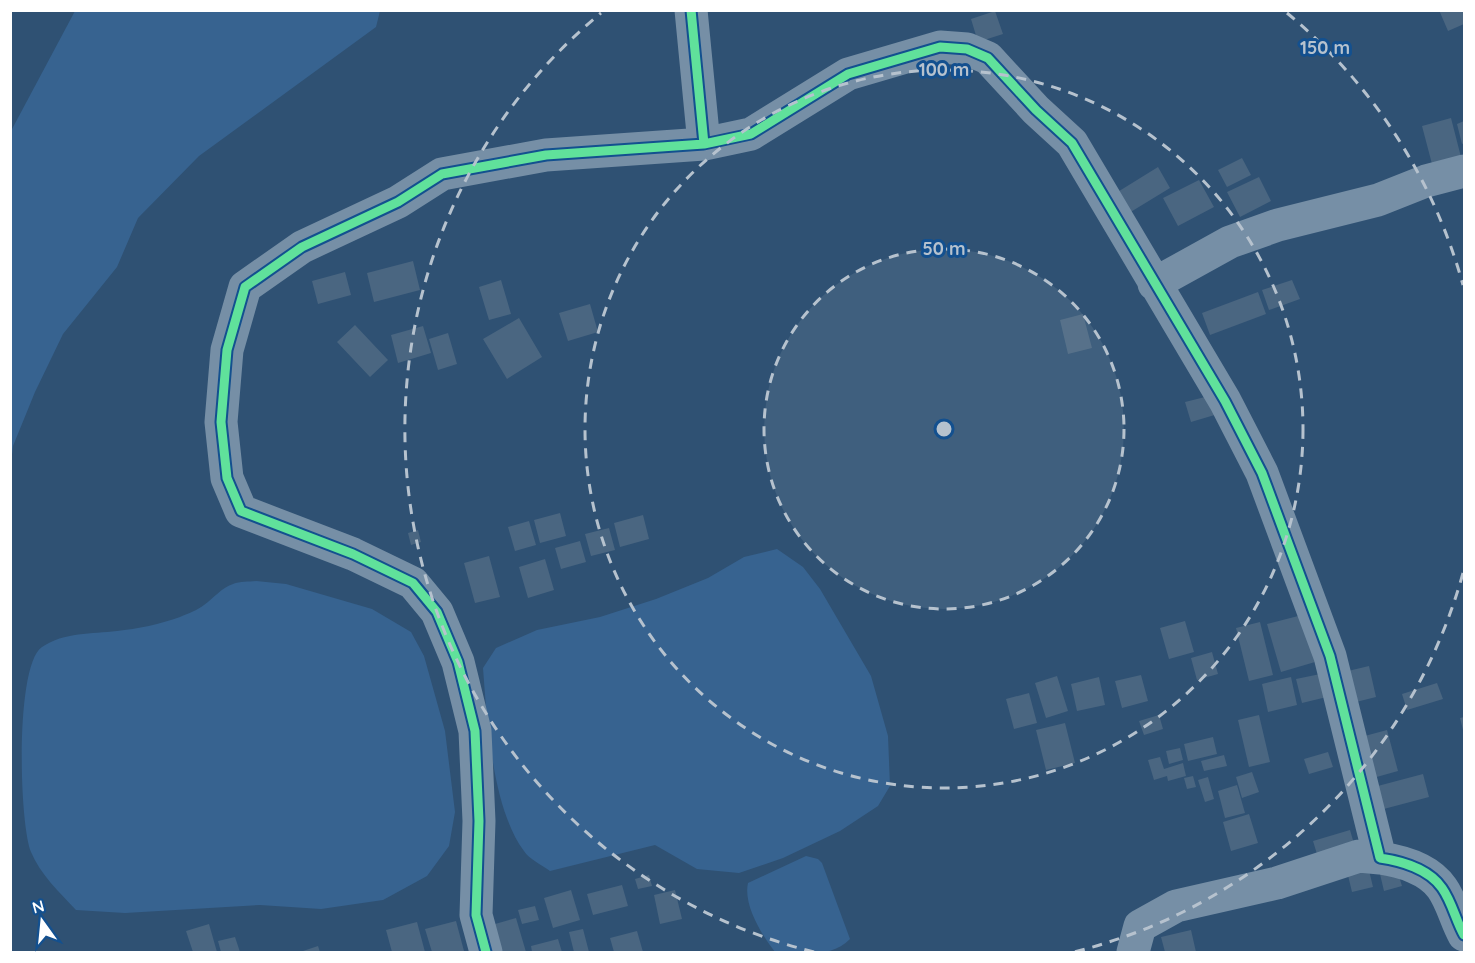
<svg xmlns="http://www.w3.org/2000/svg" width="1475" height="963" font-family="Quicksand,sans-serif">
<rect width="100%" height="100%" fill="#2f5173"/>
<path fill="#376390" d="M75,11H380L376,27L199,156L138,218L117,267L63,334L35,392L13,446L11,463V131Z
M777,549L803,567L820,589L871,676L888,736L890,786L878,806L840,831L783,858L739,873L697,869L655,845L550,871C542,865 529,859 524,851C492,808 487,720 483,668L496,648L537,630L600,617L656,599L708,578L744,557Z
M256,581L286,584L372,609L411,632L424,656L445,731L455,812L449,846L427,876L383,900L321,909L260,905L125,913L76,910C60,893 40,874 31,852C19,822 15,665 42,647C64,632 92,634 117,631C137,629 161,624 180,617C187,614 198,610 204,605C214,598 221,588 233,584C240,581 249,582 256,581Z
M806,856L818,859L822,863L850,939C831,959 800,953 775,952C762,935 743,905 748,883Z"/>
<path fill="#4a6681" d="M1439,10H1464V24L1448,31Z
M995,11L1003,34L978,42L971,19Z
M1451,118L1461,157L1432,164L1422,126Z
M1464,121V143L1462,144L1457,124Z
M1242,158L1251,175L1227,187L1218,170Z
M1158,167L1170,188L1129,213L1116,193Z
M1259,177L1271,201L1240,217L1227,192Z
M1199,180L1214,207L1178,226L1163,198Z
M413,261L420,290L374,302L367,273Z
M345,272L351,295L318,304L312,281Z
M501,280L511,314L489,320L479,287Z
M1292,280L1300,299L1269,310L1262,290Z
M1258,292L1266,314L1210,335L1202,313Z
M590,304L598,332L568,341L559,313Z
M1083,314L1092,348L1068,354L1060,320Z
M519,318L542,357L507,379L483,339Z
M355,325L388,360L370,377L337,342Z
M423,326L431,353L398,363L391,335Z
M448,333L457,364L438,370L429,339Z
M1213,395L1218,414L1191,422L1185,402Z
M560,513L566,536L540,543L534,520Z
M643,515L649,539L620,547L614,523Z
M529,521L536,545L515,551L508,527Z
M609,528L615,550L591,556L585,534Z
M418,530L421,542L411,545L408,533Z
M580,541L586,562L561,569L555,548Z
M489,556L500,597L475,603L464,563Z
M545,559L554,590L528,598L519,567Z
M1302,615L1315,662L1281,672L1267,624Z
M1185,621L1194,652L1169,659L1160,628Z
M1260,622L1273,675L1249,681L1236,628Z
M1212,652L1218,674L1197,680L1191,658Z
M1369,666L1376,697L1356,702L1348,671Z
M1330,672L1335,695L1302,703L1296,679Z
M1141,675L1148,701L1122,708L1115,681Z
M1057,676L1068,711L1046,718L1035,683Z
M1099,677L1105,705L1077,711L1071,684Z
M1291,677L1297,705L1268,712L1262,684Z
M1437,683L1443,699L1407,710L1402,694Z
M1029,693L1037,723L1014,729L1006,699Z
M1159,715L1163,729L1144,735L1139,721Z
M1259,715L1270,762L1249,767L1238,720Z
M1464,717V734L1460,718Z
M1065,723L1075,763L1046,770L1036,730Z
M1387,730L1398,771L1373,778L1361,737Z
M1213,737L1217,754L1188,761L1184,744Z
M1180,748L1183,760L1169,764L1166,751Z
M1328,752L1333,767L1309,774L1304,759Z
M1224,755L1227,766L1204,771L1201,761Z
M1160,757L1164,769L1183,763L1186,776L1168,781L1167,776L1154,780L1148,760Z
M1252,772L1259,792L1242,798L1236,777Z
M1423,774L1429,797L1380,810L1374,787Z
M1193,776L1196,787L1187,789L1184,778Z
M1208,777L1214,799L1205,802L1198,780Z
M1237,785L1245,813L1225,818L1218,791Z
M1249,814L1258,843L1231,851L1223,822Z
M1350,830L1357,854L1320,864L1313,841Z
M1366,858L1373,887L1352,892L1345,863Z
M1397,870L1402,886L1384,891L1380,874Z
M649,875L652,886L638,889L635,879Z
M622,885L628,906L593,915L587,894Z
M571,890L580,920L553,928L544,898Z
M675,890L682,919L660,924L654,895Z
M535,906L539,920L522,924L518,910Z
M516,918L526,952H496L488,926Z
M456,921L464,951L432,952L425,929Z
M417,922L425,952H392L386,930Z
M209,924L217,952H193L186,931Z
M583,929L589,952H574L569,932Z
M1191,930L1196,952H1165L1161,937Z
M637,931L643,952H614L610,938Z
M235,937L240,952H221L218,941Z
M558,939L562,952H532L531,946Z
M318,946L320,952H300Z"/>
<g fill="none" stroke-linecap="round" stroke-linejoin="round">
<path stroke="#768fa6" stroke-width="33" d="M704,144L751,134L848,74L940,47L967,49L988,58L1036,110L1072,143L1225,401L1262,473L1330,656L1380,858C1401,861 1429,869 1442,888C1452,902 1456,921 1464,935
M1154,284L1230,242L1278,225L1378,200L1426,181L1464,171
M486,952L476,915L479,821L475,731L458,662L437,612L413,583L353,554L241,511L227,478L221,422L227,350L245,287L302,247L398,202L442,174L546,155L704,144L691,10
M1133,952L1140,926L1176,906L1277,883L1359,856L1380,858"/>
<defs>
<path id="cycleway" d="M704,144L751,134L848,74L940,47L967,49L988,58L1036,110L1072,143L1225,401L1262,473L1330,656L1380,858C1401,861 1429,869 1442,888C1452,902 1456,921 1464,935
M486,952L476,915L479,821L475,731L458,662L437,612L413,583L353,554L241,511L227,478L221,422L227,350L245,287L302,247L398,202L442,174L546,155L704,144L691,10"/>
</defs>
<use href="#cycleway" stroke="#13508f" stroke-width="13"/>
<use href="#cycleway" stroke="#60e19b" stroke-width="9"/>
</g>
<circle cx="944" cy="429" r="180" fill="#b6c2ce" fill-opacity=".12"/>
<g fill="none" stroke="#b6c2ce" stroke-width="3" stroke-dasharray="10 8">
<circle cx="944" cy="429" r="180"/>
<circle cx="944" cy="429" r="359"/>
<path d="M1463 573A539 539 0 0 1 1074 952M814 952A539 539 0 0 1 601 13M1287 13A539 539 0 0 1 1463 285"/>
</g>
<circle cx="944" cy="429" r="9" fill="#b6c2ce" stroke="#13508f" stroke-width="3"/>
<g font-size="18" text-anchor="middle" font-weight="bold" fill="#b6c2ce" stroke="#13508f" stroke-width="6" stroke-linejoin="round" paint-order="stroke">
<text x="1325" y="54">150 m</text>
<text x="944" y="76">100 m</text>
<text x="944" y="255">50 m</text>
</g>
<rect width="1475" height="963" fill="none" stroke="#ffffff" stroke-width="24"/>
<g transform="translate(42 921) rotate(345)" stroke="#13508f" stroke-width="4.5" paint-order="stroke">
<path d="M0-4.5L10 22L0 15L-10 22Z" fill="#ffffff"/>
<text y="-9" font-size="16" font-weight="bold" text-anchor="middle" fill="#ffffff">N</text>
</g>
</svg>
